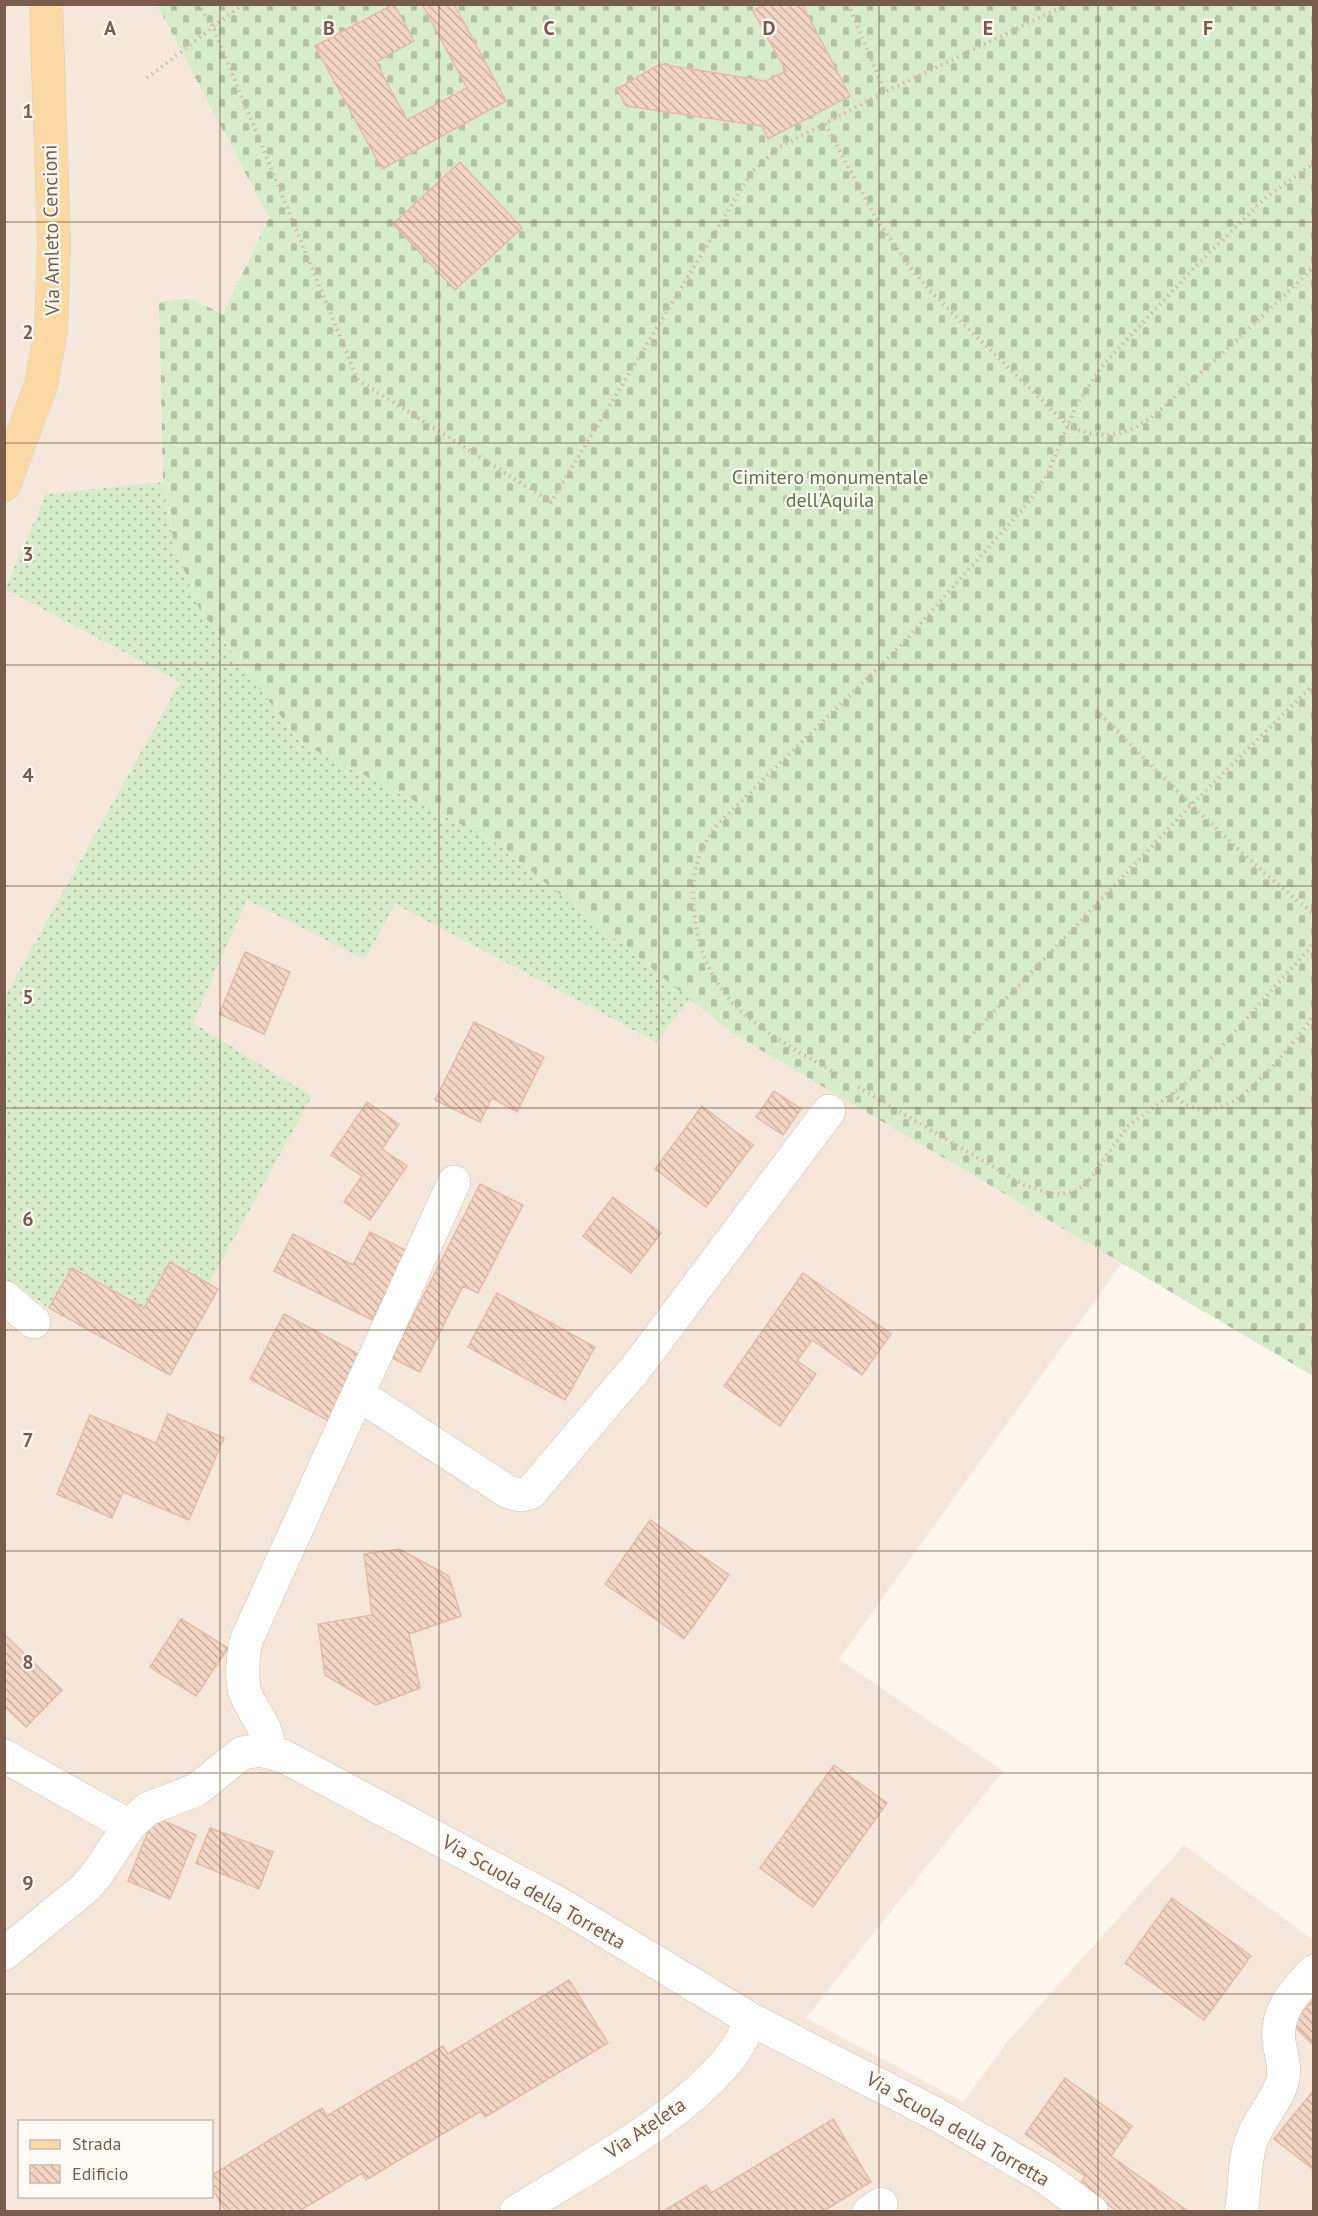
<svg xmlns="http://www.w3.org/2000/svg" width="1318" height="2216" font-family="'PT Sans',sans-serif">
<defs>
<pattern id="grass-dots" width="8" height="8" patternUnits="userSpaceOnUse" patternTransform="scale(1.5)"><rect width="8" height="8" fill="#d8ecc9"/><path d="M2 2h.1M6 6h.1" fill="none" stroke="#b4c2a5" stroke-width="1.8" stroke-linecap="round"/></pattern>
<pattern id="cemetery-stones" width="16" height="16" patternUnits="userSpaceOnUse" patternTransform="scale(1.5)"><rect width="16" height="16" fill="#d8ecc9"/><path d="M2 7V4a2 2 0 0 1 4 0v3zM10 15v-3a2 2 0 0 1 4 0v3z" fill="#b4c2a5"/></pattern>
<pattern id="building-back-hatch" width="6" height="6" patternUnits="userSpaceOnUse" patternTransform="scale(1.5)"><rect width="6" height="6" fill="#f3d5c3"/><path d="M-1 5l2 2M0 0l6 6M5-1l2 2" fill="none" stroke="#cab0a1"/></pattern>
</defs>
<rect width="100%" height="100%" fill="#fdf6ec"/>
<path fill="#f5e8da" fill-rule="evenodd" d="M5,5H157L269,218L223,314L189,298L159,303L163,482L46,494L5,589L180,682L5,998Z
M247,900L365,960L395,904L656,1042L691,999L732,1033L1122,1263L839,1659L1003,1771L806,2018L963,2102L1007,2042L1184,1845L1313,1940V2211H5L4,1279L12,1286L72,1268L144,1308L170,1262L209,1284L193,1023ZM20,2122H212V2196H20Z"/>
<path fill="url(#grass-dots)" d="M163,482L174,545L200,610L301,743L495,842L691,999L656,1042L395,904L365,960L247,900L193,1023L312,1096L209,1284L170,1262L144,1308L72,1268L49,1308L5,1279L4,998L180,682L5,589L46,494Z"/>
<path fill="url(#cemetery-stones)" d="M157,5H1313V1376L732,1033L495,842L301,743L200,610L174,545L163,482L159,302L189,298L223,314L269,218Z"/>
<path fill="url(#building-back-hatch)" stroke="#e6bba3" stroke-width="1.5" d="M394,4L414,41L376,62L407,120L467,88L422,4H454L506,101L382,169L315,46Z
M765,4H802L850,96L768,139L762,126L626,106L617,89L660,64L766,81L786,71L753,11Z
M460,162L522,228L455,290L393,224Z
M245,952L290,972L264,1034L219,1014Z
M474,1022L544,1057L517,1112L492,1098L480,1122L435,1100Z
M774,1091L801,1109L783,1135L756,1117Z
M367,1102L399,1124L382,1149L407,1166L370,1220L344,1202L362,1176L331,1155Z
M702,1106L753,1145L706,1207L655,1169Z
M480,1184L523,1205L478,1293L463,1286L420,1372L392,1358Z
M613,1197L661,1233L631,1273L583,1236Z
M370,1232L407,1251L372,1320L274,1271L293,1234L353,1265Z
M170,1262L218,1289L170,1375L49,1308L72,1268L144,1308Z
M803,1273L891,1334L862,1375L812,1340L797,1361L816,1374L780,1426L724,1386Z
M497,1293L595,1347L565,1400L468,1347Z
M284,1314L366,1358L331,1422L250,1379Z
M168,1414L224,1438L189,1520L123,1492L112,1518L57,1494L90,1415L156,1443Z
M650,1520L729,1575L684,1639L605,1584Z
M399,1549L449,1576L461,1616L409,1634L420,1688L376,1705L325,1675L318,1624L372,1615L364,1554Z
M181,1619L228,1648L196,1696L150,1667Z
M4,1634L62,1690L26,1727L4,1706Z
M834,1765L887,1803L813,1907L760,1868Z
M154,1817L196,1835L170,1899L128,1881Z
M210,1828L273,1852L259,1889L196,1863Z
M1172,1898L1251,1956L1204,2020L1125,1963Z
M569,1980L608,2043L485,2117L481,2111L366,2180L362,2173L298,2212H226L212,2188V2175L322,2108L327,2116L443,2046L448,2054Z
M1314,1999V2046L1291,2023Z
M1065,2078L1132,2126L1111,2156L1189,2212H1118L1080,2184L1085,2176L1025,2134Z
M1314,2090V2170L1274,2139Z
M833,2119L871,2182L822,2212H662L706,2185L711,2193Z"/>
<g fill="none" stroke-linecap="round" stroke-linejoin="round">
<defs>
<path id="minor" d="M4,1297L34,1322
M358,1394L508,1492L520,1495L530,1493L636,1368L829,1111
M267,1751C272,1727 249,1710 244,1689C241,1672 243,1657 246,1641L454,1182
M4,1756L129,1826
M4,1954L85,1888L97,1874L129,1826L147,1809L196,1790L242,1753L261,1750L283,1756L560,1904L752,2020L938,2115L1046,2178L1092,2212
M516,2212C583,2169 688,2116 734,2052C741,2042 746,2030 752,2020
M869,2212L881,2204
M1241,2212C1246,2187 1243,2162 1252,2139C1259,2119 1276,2103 1282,2083C1286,2070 1282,2059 1280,2047C1273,2014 1293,1993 1314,1971"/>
<path id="major" d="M4,485L41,385L51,331L54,244L46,4"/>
</defs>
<use href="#minor" stroke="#d1beb0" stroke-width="34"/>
<use href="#major" stroke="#dad1cd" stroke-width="34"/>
<path stroke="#d9b8a5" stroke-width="4" stroke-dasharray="1.5 4.5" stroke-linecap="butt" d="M198,4L213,27L358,380L551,502L751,173L778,148L885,92L1068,4
M848,4L885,92
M147,78L243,4
M825,124L877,220L910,267L931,292L1069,427C1090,434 1105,439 1127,431C1149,423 1168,403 1185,387C1229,348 1271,308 1314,267
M1096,710C1167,780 1235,852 1314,914
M965,1042L1191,805L1314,684
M837,1074C764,1031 702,1004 694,910C691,876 696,853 717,825L903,643L1029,502L1048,473L1077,404L1103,365L1195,267L1264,199L1314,163
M858,1087L1024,1185L1055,1195L1074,1192L1087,1183L1128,1126L1184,1085L1205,1065L1314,943
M1173,1093C1220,1149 1284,1051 1314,1017"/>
<use href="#minor" stroke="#fff" stroke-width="33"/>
<use href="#major" stroke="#fbd9a5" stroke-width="33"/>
</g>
<path fill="none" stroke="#7a5c4d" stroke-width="1.5" stroke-opacity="0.55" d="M220,4V2212M439,4V2212M659,4V2212M879,4V2212M1098,4V2212M4,222H1314M4,443H1314M4,665H1314M4,886H1314M4,1108H1314M4,1330H1314M4,1551H1314M4,1773H1314M4,1994H1314"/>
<g text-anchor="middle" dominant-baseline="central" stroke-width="4.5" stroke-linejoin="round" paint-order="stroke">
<g font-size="20" fill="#7a5c4d" stroke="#fffaf3">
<text transform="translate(51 230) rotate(-91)">Via Amleto Cencioni</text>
<text transform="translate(534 1892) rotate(30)">Via Scuola della Torretta</text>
<text transform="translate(645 2128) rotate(-34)">Via Ateleta</text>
<text transform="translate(958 2129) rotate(30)">Via Scuola della Torretta</text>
</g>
<g font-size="20" fill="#537a41" stroke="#fffaf3">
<text x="830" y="477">Cimitero monumentale<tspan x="830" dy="23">dell'Aquila</tspan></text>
</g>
</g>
<g font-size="20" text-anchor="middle" font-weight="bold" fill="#7a5c4d" stroke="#fffaf3" stroke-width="4.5" stroke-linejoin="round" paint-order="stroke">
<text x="110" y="35">A</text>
<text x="329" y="35">B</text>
<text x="549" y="35">C</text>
<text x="769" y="35">D</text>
<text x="988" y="35">E</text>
<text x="1208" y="35">F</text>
<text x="28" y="118">1</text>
<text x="28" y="339">2</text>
<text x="28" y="561">3</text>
<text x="28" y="782">4</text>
<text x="28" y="1004">5</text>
<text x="28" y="1226">6</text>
<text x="28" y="1447">7</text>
<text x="28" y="1669">8</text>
<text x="28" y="1890">9</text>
</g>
<rect width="1318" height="2216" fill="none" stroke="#7a5c4d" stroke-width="12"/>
<rect x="18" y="2120" width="195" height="78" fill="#fffaf3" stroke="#cabbb1" stroke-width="1.5"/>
<rect x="30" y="2140" width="30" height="9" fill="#fbd9a5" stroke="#cabbb1" stroke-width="1.5"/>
<text x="72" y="2150" font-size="18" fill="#7a5c4d">Strada</text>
<rect x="30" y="2165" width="30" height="18" fill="url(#building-back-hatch)" stroke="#cabbb1" stroke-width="1.5"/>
<text x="72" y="2180" font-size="18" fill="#7a5c4d">Edificio</text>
</svg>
